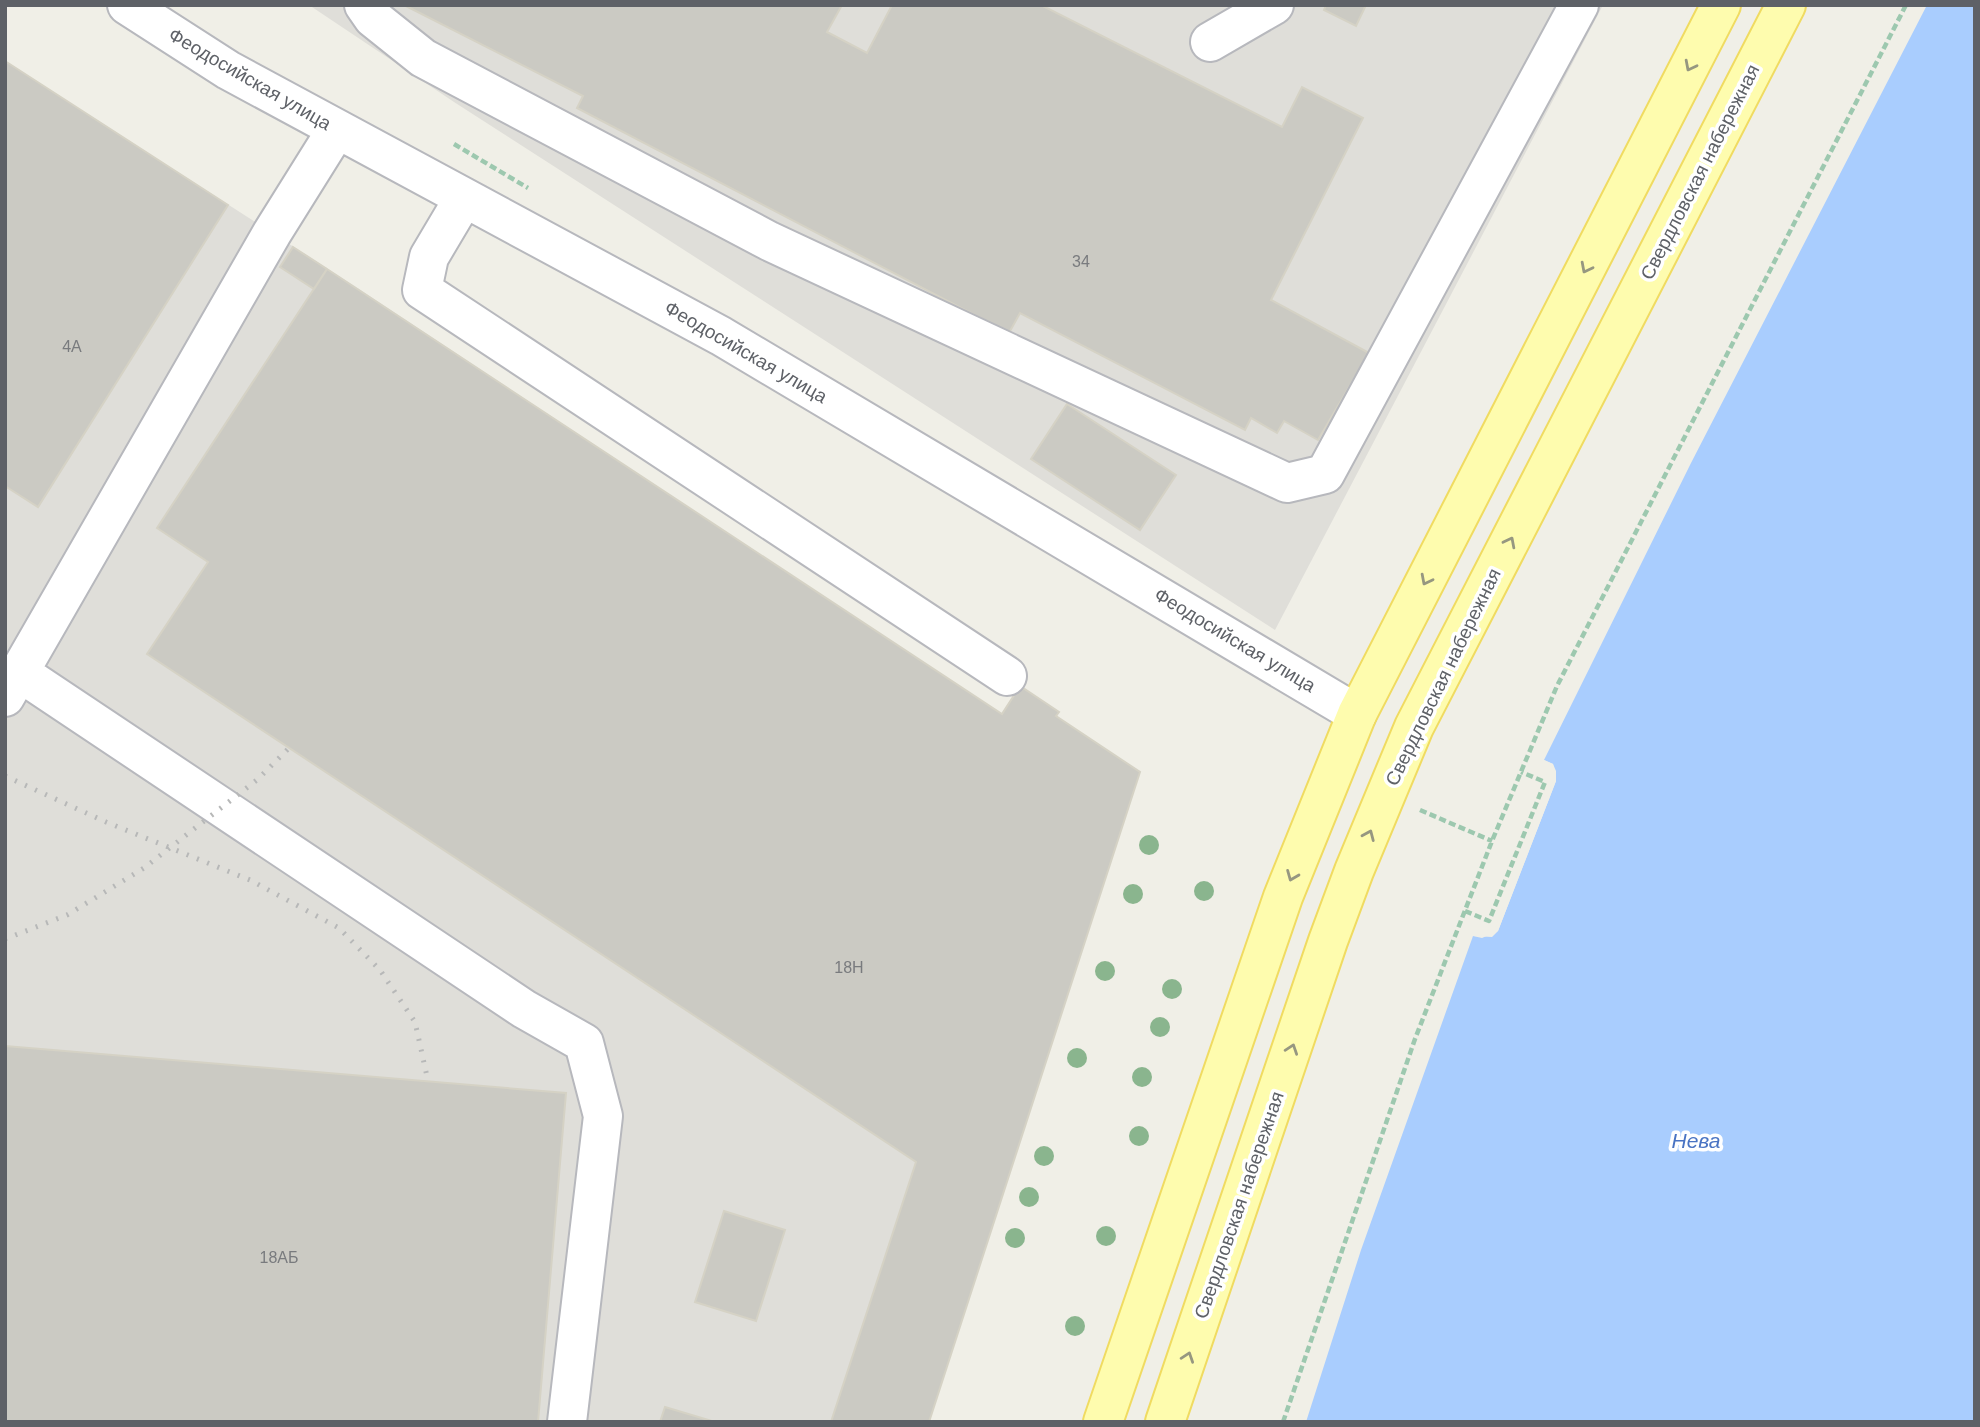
<svg xmlns="http://www.w3.org/2000/svg" width="1980" height="1427" font-family="Helvetica,sans-serif">
<rect width="100%" height="100%" fill="#f0efe7"/>
<path fill="#dfded9" d="M309,5H1603L1275,630L454,102Z
M5,61L356,287L1001,714L1020,686L1059,712L1057,717L1140,772L929,1422H5Z"/>
<path fill="#a9cdfe" d="M1927,5H1975V1422H1306L1361,1250L1473,936L1482,938L1498,931L1556,781L1553,764L1544,760L1691,463Z"/>
<path fill="#f0efe7" d="M1544,760L1553,764L1556,771V781L1498,931L1492,937L1473,936L1475,933L1490,934L1495,929L1553,780V772L1550,767L1543,763Z"/>
<path fill="#cbcac3" stroke="#d5d2c5" stroke-width="2" d="M404,5H842L827,32L867,53L892,5H1041L1282,127L1302,87L1363,118L1271,300L1369,353L1318,440L1284,421L1277,433L1251,418L1245,430L1020,313L1009,333L577,108L583,96Z
M1326,5H1366L1356,26L1324,10Z
M5,61L228,205L38,507L5,486Z
M293,247L327,269L314,289L280,267Z
M327,269L1002,714L1020,686L1059,712L1056,716L1140,772L929,1422H831L916,1162L147,654L208,562L157,528Z
M1067,404L1176,475L1140,530L1031,459Z
M5,1046L566,1093L538,1422H5Z
M724,1211L785,1230L756,1321L695,1302Z
M665,1407L715,1422H660Z"/>
<g fill="none" stroke-linecap="round" stroke-linejoin="round">
<defs>
<path id="minor" d="M127,5L228,70L721,336L1357,714
M364,5L373,18L423,58L769,241L1287,483L1325,474L1579,5
M1210,42L1274,5
M464,198L429,257L422,290L1007,676
M19,672L524,1009L584,1043L603,1116L567,1422
M5,697L272,233L337,129"/>
<path id="major" d="M1103,1422L1283,897L1357,714L1721,5
M1165,1422L1328,941L1354,871L1414,727L1786,5"/>
</defs>
<use href="#minor" stroke="#b7b8bd" stroke-width="42"/>
<use href="#major" stroke="#f0db61" stroke-width="42"/>
<path stroke="#9dc8af" stroke-width="4.5" stroke-dasharray="7 3.5" stroke-linecap="butt" d="M454,144L528,188
M1420,810L1492,841
M1465,911L1489,921L1545,782L1521,772
M1283,1422L1415,1039L1492,841L1557,686L1906,5"/>
<use href="#minor" stroke="#fff" stroke-width="38"/>
<use href="#major" stroke="#fefcae" stroke-width="38"/>
<path stroke="#b7b8b8" stroke-width="5" stroke-dasharray="2 9" stroke-linecap="butt" d="M5,776L106,822L250,880L339,928L380,970L415,1022L428,1081
M5,939L67,915L144,868L258,779L289,748"/>
</g>
<g fill="#8ab58e">
<circle cx="1149" cy="845" r="10"/>
<circle cx="1204" cy="891" r="10"/>
<circle cx="1133" cy="894" r="10"/>
<circle cx="1105" cy="971" r="10"/>
<circle cx="1172" cy="989" r="10"/>
<circle cx="1160" cy="1027" r="10"/>
<circle cx="1077" cy="1058" r="10"/>
<circle cx="1142" cy="1077" r="10"/>
<circle cx="1139" cy="1136" r="10"/>
<circle cx="1044" cy="1156" r="10"/>
<circle cx="1029" cy="1197" r="10"/>
<circle cx="1106" cy="1236" r="10"/>
<circle cx="1015" cy="1238" r="10"/>
<circle cx="1075" cy="1326" r="10"/>
</g>
<defs><path id="oneway-chevron" d="M-2-3.5L2.5 0L-2 3.5" fill="none" stroke-width="1.6" stroke-linecap="round" stroke-linejoin="round" transform="scale(1.75)"/></defs>
<g stroke="#969780">
<use href="#oneway-chevron" transform="translate(1690 66) rotate(117)"/>
<use href="#oneway-chevron" transform="translate(1586 268) rotate(117)"/>
<use href="#oneway-chevron" transform="translate(1510 542) rotate(-63)"/>
<use href="#oneway-chevron" transform="translate(1426 580) rotate(117)"/>
<use href="#oneway-chevron" transform="translate(1369 835) rotate(-67)"/>
<use href="#oneway-chevron" transform="translate(1292 876) rotate(112)"/>
<use href="#oneway-chevron" transform="translate(1292 1049) rotate(-71)"/>
<use href="#oneway-chevron" transform="translate(1188 1357) rotate(-71)"/>
</g>
<g text-anchor="middle" dominant-baseline="central" stroke-width="7" stroke-linejoin="round" paint-order="stroke">
<g font-size="16" fill="#797b7e">
<text x="1081" y="261">34</text>
<text x="72" y="346">4А</text>
<text x="849" y="967">18Н</text>
<text x="279" y="1257">18АБ</text>
</g>
<g font-size="19" fill="#5e6167" stroke="#fff">
<text transform="translate(250 79) rotate(30)">Феодосийская улица</text>
<text transform="translate(1700 172) rotate(-63)">Свердловская набережная</text>
<text transform="translate(746 352) rotate(30)">Феодосийская улица</text>
<text transform="translate(1235 640) rotate(31)">Феодосийская улица</text>
<text transform="translate(1443 677) rotate(-64)">Свердловская набережная</text>
<text transform="translate(1239 1205) rotate(-71)">Свердловская набережная</text>
</g>
<g font-size="21" font-style="italic" fill="#4a74c3" stroke="#fff">
<text x="1696" y="1140">Нева</text>
</g>
</g>
<rect width="1980" height="1427" fill="none" stroke="#5e6167" stroke-width="14"/>
</svg>
